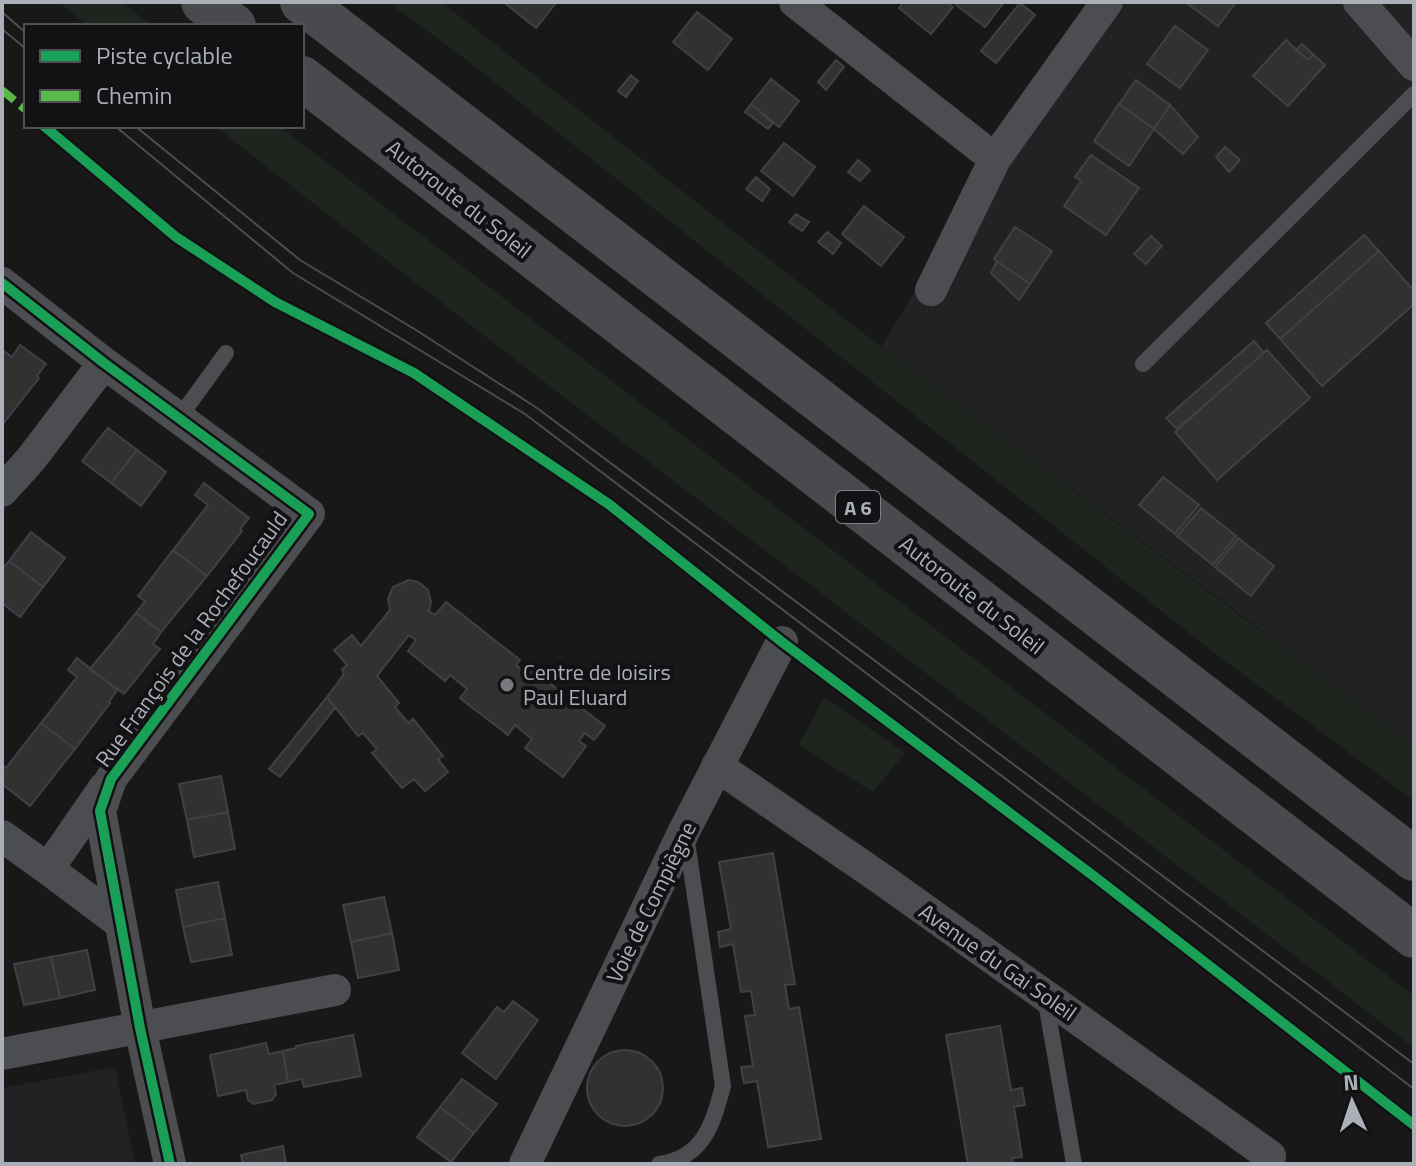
<svg xmlns="http://www.w3.org/2000/svg" width="1416" height="1166" font-family="'Titillium Web',sans-serif">
<rect width="100%" height="100%" fill="#181818"/>
<path fill="#222224" d="M1099,2H1414V750L1251,622L881,347L995,159Z
M115,1067L135,1164H2V1088Z"/>
<path fill="#1e251f" d="M58,2H122L152,26H88Z
M388,2H441L881,347L1414,745V801L1208,648L463,57Z
M215,126H279L1414,996V1048C1016,738 611,438 215,126Z
M824,697L905,753L873,792L799,745Z"/>
<path fill="#313132" stroke="#404144" stroke-width="2" d="M508,2H552L555,4L536,28L506,4Z
M904,2H946L953,7L931,34L899,8Z
M957,2H1004L985,27L955,4Z
M1185,2H1236L1218,26Z
M1020,3L1035,15L996,63L981,51Z
M697,12L732,39L708,70L673,42Z
M1175,26L1208,50L1180,88L1147,64Z
M1286,40L1308,60L1313,54L1325,65L1288,106L1253,76Z
M1302,44L1313,54L1308,60L1296,50Z
M836,60L844,67L826,90L818,82Z
M631,75L638,81L626,97L618,91Z
M771,79L799,101L779,127L751,104Z
M1136,80L1170,105L1154,129L1119,104Z
M751,104L773,123L768,129L745,112Z
M1119,104L1154,129L1129,166L1094,141Z
M1170,105L1198,137L1183,154L1154,129Z
M784,143L815,167L793,196L761,171Z
M1225,147L1240,160L1229,172L1216,157Z
M1091,155L1139,188L1106,235L1064,206L1081,181L1075,177Z
M858,160L870,170L860,181L848,172Z
M756,177L770,189L762,201L746,189Z
M864,206L904,237L881,266L842,234Z
M796,214L809,222L802,231L789,222Z
M1015,227L1052,251L1030,284L994,259Z
M827,232L841,243L833,254L818,242Z
M1364,235L1379,251L1280,339L1266,323Z
M1151,236L1162,246L1146,264L1134,254Z
M1379,251L1414,291V304L1322,386L1280,339Z
M997,261L1030,284L1019,300L991,273Z
M1254,341L1264,353L1177,429L1166,418Z
M20,345L46,364L37,376L39,378L3,424L2,356L5,352L12,357Z
M1267,350L1310,398L1217,480L1175,432Z
M108,428L137,450L111,483L82,461Z
M137,450L166,472L141,506L111,483Z
M1163,477L1199,505L1175,534L1139,505Z
M204,483L249,518L240,529L242,531L207,576L173,550L208,505L195,495Z
M1201,508L1236,536L1213,565L1177,536Z
M31,532L65,558L43,587L9,561Z
M1238,538L1274,566L1251,596L1215,567Z
M173,550L207,576L161,632L136,613L145,601L138,596Z
M9,561L43,587L20,617L2,603V570Z
M409,580L418,582L428,590L431,602L429,611L435,615L446,602L520,660L516,665L525,672L529,667L561,692L557,698L567,705L571,700L605,726L594,740L585,733L579,741L586,746L563,777L525,748L532,739L515,725L508,735L460,698L467,689L450,675L445,681L408,651L416,640L409,635L377,676L399,703L395,707L408,723L413,719L443,756L438,759L448,772L425,791L414,779L402,788L372,753L377,749L363,733L358,736L327,697L344,674L342,669L347,665L334,650L352,635L361,646L390,610L388,599L393,587Z
M136,613L161,632L153,644L160,649L124,694L90,669Z
M77,658L117,690L109,702L110,703L75,749L41,723L77,677L68,670Z
M327,697L335,708L280,777L269,769Z
M41,723L75,749L30,806L2,784V765L6,768Z
M221,776L228,812L187,820L179,784Z
M228,812L235,849L194,857L187,820Z
M773,853L795,984L785,985L789,1009L799,1007L821,1139L768,1147L757,1081L744,1083L741,1067L753,1066L745,1016L755,1015L751,991L741,992L733,944L720,947L718,932L731,929L719,862Z
M218,882L225,918L183,927L176,890Z
M384,897L392,933L351,942L343,905Z
M225,918L232,955L191,962L183,927Z
M392,933L399,970L358,978L351,942Z
M87,950L95,990L60,998L51,957Z
M51,957L60,998L24,1005L14,964Z
M513,1001L538,1020L496,1079L462,1053L497,1007L504,1012Z
M1000,1026L1011,1090L1022,1088L1025,1105L1014,1107L1022,1157L1012,1158L1013,1164H968L946,1035Z
M353,1035L361,1076L304,1087L302,1079L288,1082L283,1051L296,1048V1046Z
M266,1043L269,1054L283,1051L288,1082L274,1085L276,1094L272,1100L254,1104L248,1100L246,1090L218,1096L210,1055Z
M587 1088a38 38 0 1 1 76 0a38 38 0 1 1-76 0Z
M462,1079L497,1104L474,1133L440,1107Z
M440,1107L474,1133L451,1162L417,1137Z
M283,1146L286,1164H243L241,1155Z"/>
<g fill="none" stroke-linecap="round" stroke-linejoin="round">
<path stroke="#4c4d51" stroke-width="16" d="M1143,364L1414,94
M179,418L226,353
M1045,997L1074,1164
M659,1164C704,1158 713,1123 723,1086L686,835"/>
<path stroke="#4c4d51" stroke-width="32" d="M795,2L995,159
M1359,2L1414,65
M2,283L104,363L309,514L111,779L100,811L140,1028L170,1164
M931,290L995,159L1107,2
M2,491L31,459L104,363
M717,766L883,880L1270,1156L1267,1164
M104,788L48,869L120,923
M2,836L48,869
M2,1054L335,990
M525,1164L685,829L782,642"/>
<path stroke="#494a4d" stroke-width="44" d="M203,2L234,26
M302,2L1414,859
M302,78L1414,936"/>
<path stroke="#4c4d4f" stroke-width="2" d="M2,12L26,33
M2,29L26,49
M115,126L293,273L525,414L1414,1089
M135,126L300,260L416,330L537,408L1414,1064"/>
<path stroke="#58b947" stroke-width="8" stroke-dasharray="16 8" stroke-linecap="butt" d="M2,90L26,110"/>
<defs>
<path id="cycleway" d="M44,126L176,237L275,302L414,373L610,505L782,642L1095,877L1414,1125
M2,283L104,363L309,514L111,779L100,811L140,1028L170,1164"/>
</defs>
<use href="#cycleway" stroke="#121214" stroke-width="15"/>
<use href="#cycleway" stroke="#1a9f57" stroke-width="10"/>
</g>
<circle fill="#777a80" stroke="#121214" stroke-width="3" cx="507" cy="685" r="8"/>
<g text-anchor="middle" dominant-baseline="central" stroke-width="8" stroke-linejoin="round" paint-order="stroke">
<rect fill="#121214" stroke="#7c8087" stroke-width="2" x="836" y="491" width="44" height="32" rx="6"/>
<g font-size="20" font-weight="bold" fill="#aaafb8">
<text x="858" y="507">A 6</text>
</g>
<g font-size="22" fill="#aaafb8" stroke="#121214">
<text transform="translate(459 199) rotate(38)">Autoroute du Soleil</text>
<text transform="translate(972 595) rotate(38)">Autoroute du Soleil</text>
<text transform="translate(191 639) rotate(-54)">Rue François de la Rochefoucauld</text>
<text transform="translate(651 902) rotate(-64)">Voie de Compiègne</text>
<text transform="translate(998 962) rotate(35)">Avenue du Gai Soleil</text>
</g>
<g font-size="22" fill="#aaafb8" stroke="#121214" text-anchor="start">
<text x="523" y="672">Centre de loisirs<tspan x="523" dy="25">Paul Eluard</tspan></text>
</g>
</g>
<rect width="1416" height="1166" fill="none" stroke="#aaafb8" stroke-width="8"/>
<rect x="24" y="24" width="280" height="104" fill="#121214" stroke="#4f5156" stroke-width="2"/>
<rect x="40" y="50" width="40" height="12" fill="#1a9f57" stroke="#4f5156" stroke-width="2"/>
<text x="96" y="64" font-size="24" fill="#aaafb8">Piste cyclable</text>
<rect x="40" y="90" width="40" height="12" fill="#58b947" stroke="#4f5156" stroke-width="2"/>
<text x="96" y="104" font-size="24" fill="#aaafb8">Chemin</text>
<g transform="translate(1352 1102) rotate(357)" stroke="#121214" stroke-width="6" paint-order="stroke">
<path d="M0-6L14 30L0 20L-14 30Z" fill="#aaafb8"/>
<text y="-12" font-size="22" font-weight="bold" text-anchor="middle" fill="#aaafb8">N</text>
</g>
</svg>
